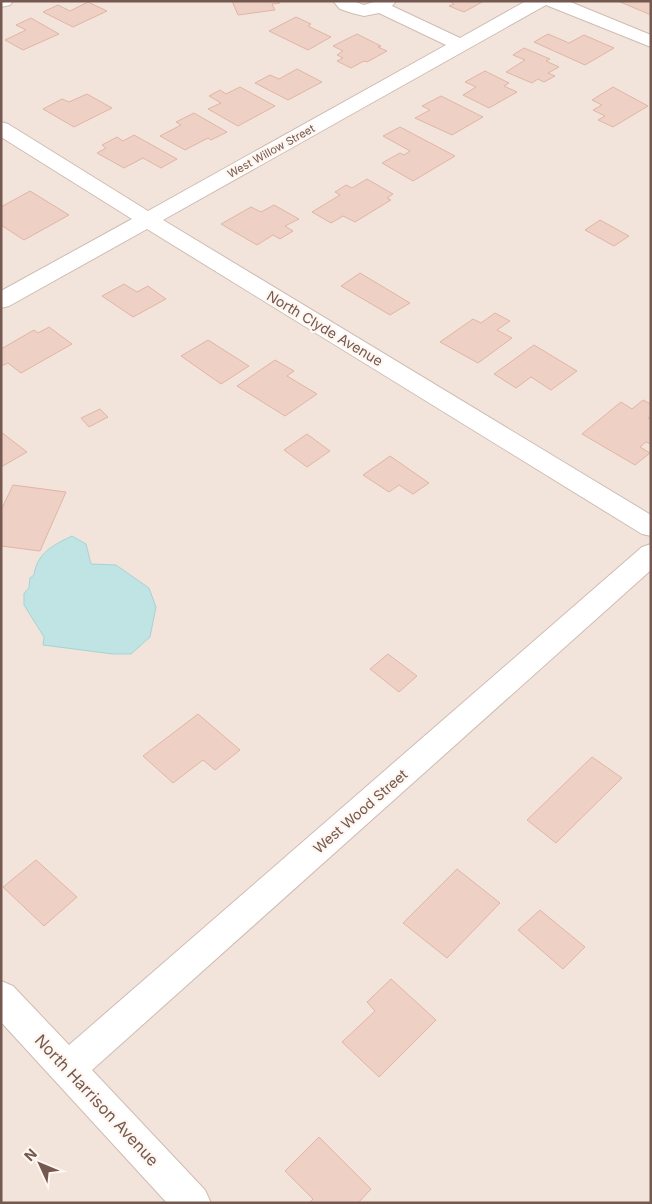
<svg xmlns="http://www.w3.org/2000/svg" width="652" height="1204" font-family="Inter,sans-serif">
<rect width="100%" height="100%" fill="#fbf3eb"/>
<path fill="#f2e4da" d="M1,1H651V1203H1Z"/>
<path fill="#c0e3e4" stroke="#a7d3d5" d="M72,536L86,544L91,564L116,565L149,588L156,607L150,637L131,654H113L43,645L44,637L24,605V593L29,588L30,578L34,575C37,553 53,545 72,536Z"/>
<path fill="#efd0c4" stroke="#e0b5a6" d="M232,1H279L280,3L272,4L275,10L238,15Z
M449,1H484L464,12L449,6L454,4Z
M618,1H651V15Z
M88,2L107,11L73,27L43,12L58,5L70,11Z
M296,17L311,24L308,26L331,37L308,50L269,31Z
M31,18L59,34L23,50L5,40L26,30L16,25Z
M357,34L381,46L378,47L387,51L367,62L364,61L351,68L337,61L343,58L337,55L343,51L333,46Z
M548,34L569,43L584,35L614,48L585,65L534,42Z
M524,48L550,59L546,61L559,67L548,73L555,76L544,82L538,79L532,83L506,72L525,60L513,55Z
M297,69L322,82L288,100L255,83L270,75L279,79Z
M485,71L509,83L504,86L517,92L489,108L463,95L476,87L465,82Z
M240,87L275,106L238,126L208,109L221,103L209,96L220,90L226,94Z
M613,87L648,106L613,127L598,120L605,116L593,110L602,105L592,100Z
M87,94L112,108L74,127L43,109L62,99L69,102Z
M441,96L483,117L452,135L415,118L430,110L422,106Z
M194,113L227,132L211,140L208,138L185,150L160,136L181,125L176,122Z
M400,127L455,156L413,181L382,163L400,153L404,155L410,151L383,136Z
M134,135L177,159L161,168L143,158L124,168L97,153L106,148L102,145L117,137L123,141Z
M367,179L393,194L387,198L391,200L355,222L343,216L331,223L312,212L340,195L335,192L346,185L352,188Z
M30,191L69,215L24,240L1,225V207Z
M274,205L299,219L285,226L293,231L280,239L273,235L257,245L221,224L251,207L261,212Z
M600,220L629,236L614,246L585,230Z
M360,273L410,303L390,315L341,286Z
M124,284L137,292L148,286L166,299L133,317L102,296Z
M495,313L510,321L497,330L512,338L478,363L440,342L473,319L481,323Z
M49,327L72,344L21,373L8,363L1,366V349L34,330L38,333Z
M208,340L249,366L221,384L181,356Z
M534,345L577,371L551,390L531,377L516,388L494,374Z
M275,360L294,371L287,376L317,394L285,416L237,386Z
M643,400L651,404V416L648,418L651,420V444L646,442L640,447L650,453L635,465L582,434L621,402L632,409Z
M100,409L108,417L89,427L81,418Z
M1,432L27,452L1,467Z
M307,434L330,451L307,467L284,450Z
M390,456L429,483L413,494L399,485L389,492L363,475Z
M13,485L66,492L40,551L1,546V510Z
M388,654L417,676L399,692L370,669Z
M198,714L240,750L215,770L203,760L173,783L143,756Z
M592,757L622,778L556,843L527,820Z
M36,860L77,897L44,926L3,887Z
M457,869L500,903L447,958L403,923Z
M540,910L585,947L563,969L518,930Z
M391,979L436,1020L379,1077L342,1042L375,1011L367,1002Z
M319,1137L371,1189L358,1203H309L313,1199L285,1171Z"/>
<g fill="none" stroke-linecap="round" stroke-linejoin="round">
<defs>
<path id="minor" d="M1,1H13L10,5L1,7Z
M333,1H353L364,5L377,1H396L392,6L460,38L526,1H568L651,35V47L546,5L163,220L651,515V536L642,534L147,229L9,306L1,308V291L132,219L1,137V122L8,124L148,211L446,45L379,13L364,16L352,13L340,9Z
M651,544V570L92,1070L205,1190L211,1203H167L1,1022V981L13,986L69,1045L642,547Z"/>
</defs>
<use href="#minor" stroke="#cfbcb3" stroke-width="2"/>
<use href="#minor" fill="#fff" fill-rule="evenodd"/>
</g>
<g text-anchor="middle" dominant-baseline="central" stroke-width="4.5" stroke-linejoin="round" paint-order="stroke">
<g font-size="11" fill="#75584f" stroke="#fef7f1">
<text transform="translate(271 151) rotate(-29)">West Willow Street</text>
</g>
<g font-size="14" fill="#75584f" stroke="#fef7f1">
<text transform="translate(325 328) rotate(31)">North Clyde Avenue</text>
<text transform="translate(360 811) rotate(-41)">West Wood Street</text>
</g>
<g font-size="16" fill="#75584f" stroke="#fef7f1">
<text transform="translate(97 1100) rotate(47)">North Harrison Avenue</text>
</g>
</g>
<rect width="652" height="1204" fill="none" stroke="#75584f" stroke-width="5"/>
<g transform="translate(40 1164) rotate(314)" stroke="#fef7f1" stroke-width="4" paint-order="stroke">
<path d="M0-4L9 19L0 12L-9 19Z" fill="#75584f"/>
<text y="-8" font-size="14" font-weight="bold" text-anchor="middle" fill="#75584f">N</text>
</g>
</svg>
